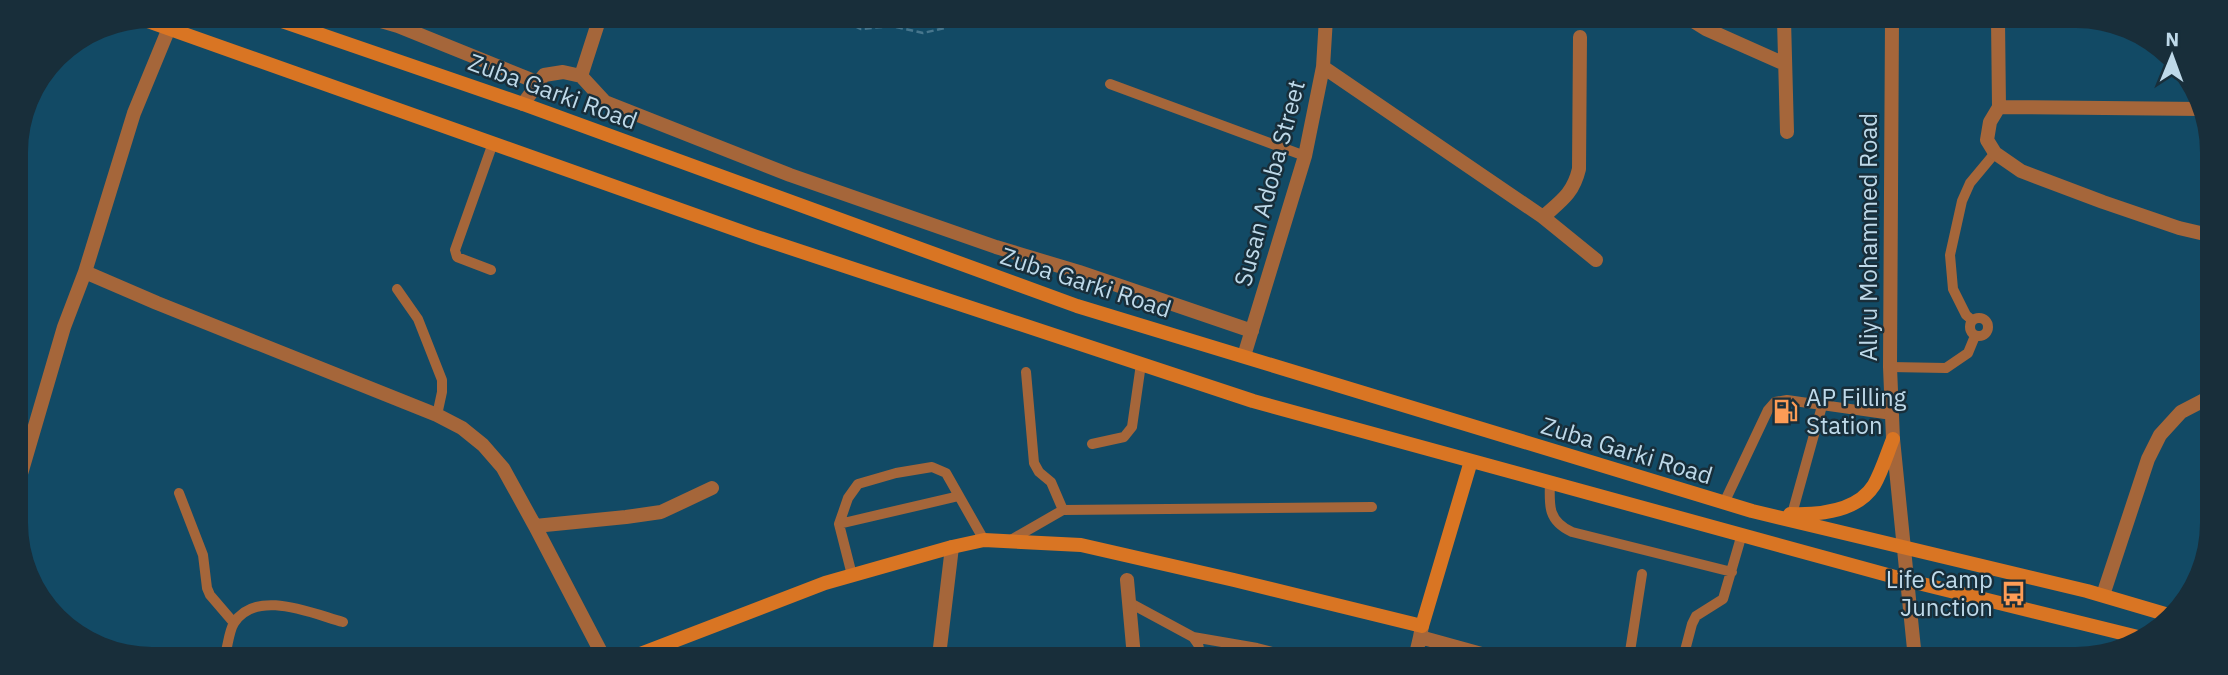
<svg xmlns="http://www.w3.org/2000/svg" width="2228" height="675" font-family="'IBM Plex Sans',sans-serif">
<rect width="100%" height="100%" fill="#124a65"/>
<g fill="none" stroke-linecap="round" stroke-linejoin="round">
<path stroke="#47768d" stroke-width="2.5" stroke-dasharray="7 3.5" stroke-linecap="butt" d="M836,17L861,29L892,26L923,33L945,28L951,18"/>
<path stroke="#a5663a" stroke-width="10" d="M1110,84L1305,156
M491,270L457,257L455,250L493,143
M397,289L418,319L442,380V392L437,415
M1970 327a9 9 0 1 1 18 0a9 9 0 1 1-18 0Z
M1972,320L1966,315L1953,289L1950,255L1962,201L1970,183L1995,153
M1890,367L1946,368L1968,353L1975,336
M1026,372L1034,463L1039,472L1051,482L1063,510
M1092,444L1124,437L1132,427L1141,364
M1550,482C1549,506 1548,521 1572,532L1732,572
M179,493L203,555L207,588L210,595L234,623
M1724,503L1768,410L1775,402L1787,400L1892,415
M1792,514L1822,406
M839,524L959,496
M1009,541L1063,510L1372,507
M852,575L839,524L848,498L858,484L896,473L932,467L946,473L984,540
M1130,603L1193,637L1198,644L1201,657
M1193,637L1257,648L1292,657
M225,655C228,645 229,631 234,623C256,588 313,614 343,622
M1629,658L1642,574
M1683,658L1692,624L1696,616L1723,599L1742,534"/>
<path stroke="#a5663a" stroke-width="14" d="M364,16L398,26L539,83
M1690,19L1706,29L1785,64
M1784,20L1787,132
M1998,20L1999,107L1990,122L1987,140L1995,153L2021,171L2103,202L2179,228L2209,235
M1323,67L1543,217L1596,260
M581,76L605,102L790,175L996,247L1079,272L1252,331
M523,104L544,75L563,72L581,76L600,17
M1999,107L2201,109
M1543,217C1561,201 1573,194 1579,169L1580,37
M85,272L157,303L437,415L462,428L483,445L503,468L535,526L603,656
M1244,356L1305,156L1323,67L1326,18
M18,484L64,327L85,272L134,113L174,16
M535,526L626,517L661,512L712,488
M1127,580L1134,657
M2103,595L2148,459L2160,435L2181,412L2208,398
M1422,626L1420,637L1496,658
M939,656L952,547
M1415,658L1420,637"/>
<path stroke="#a5663a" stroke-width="14" d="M1892,20L1890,367L1893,439L1915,659"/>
<path stroke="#d97523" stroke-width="14" d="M267,16L523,104L1077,306L1752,511L2087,591L2172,616
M139,18L754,236L1253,401L1906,580L2138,637
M1790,514C1819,515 1857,512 1874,485C1882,471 1887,454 1893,439
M635,656L825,583L952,547L984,540L1081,545L1234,580L1422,626L1471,461"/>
</g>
<defs>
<symbol id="fuel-bare" viewBox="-9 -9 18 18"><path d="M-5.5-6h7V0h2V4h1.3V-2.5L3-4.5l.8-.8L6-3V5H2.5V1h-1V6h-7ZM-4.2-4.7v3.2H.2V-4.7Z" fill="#fd9c56" stroke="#182e3a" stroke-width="2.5" paint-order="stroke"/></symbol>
<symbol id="bus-bare" viewBox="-9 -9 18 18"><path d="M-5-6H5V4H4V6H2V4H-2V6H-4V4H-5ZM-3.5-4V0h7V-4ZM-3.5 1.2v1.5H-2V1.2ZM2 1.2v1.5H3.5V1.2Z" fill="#fd9c56" stroke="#182e3a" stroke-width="2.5" paint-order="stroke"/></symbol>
</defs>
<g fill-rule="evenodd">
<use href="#fuel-bare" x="1768" y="394" width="35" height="35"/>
<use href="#bus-bare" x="1996" y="576" width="35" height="35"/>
</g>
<g text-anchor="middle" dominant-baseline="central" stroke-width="5" stroke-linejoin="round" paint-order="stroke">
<g font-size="24" fill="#bed9e9" stroke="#182e3a">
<text transform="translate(553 91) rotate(20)">Zuba Garki Road</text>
<text transform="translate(1269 183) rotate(-75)">Susan Adoba Street</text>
<text transform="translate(1868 237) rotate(-90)">Aliyu Mohammed Road</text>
<text transform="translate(1086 282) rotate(18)">Zuba Garki Road</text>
<text transform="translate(1627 450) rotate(17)">Zuba Garki Road</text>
</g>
<g font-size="24" fill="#bed9e9" stroke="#182e3a" text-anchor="start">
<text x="1806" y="397">AP Filling<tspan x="1806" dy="28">Station</tspan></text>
<text x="1993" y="579" text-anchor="end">Life Camp<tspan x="1993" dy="28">Junction</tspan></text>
</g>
</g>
<path d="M0 0H2228V675H0ZM152 28H2076A124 124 0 0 1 2200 152V523A124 124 0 0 1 2076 647H152A124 124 0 0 1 28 523V152A124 124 0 0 1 152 28Z" fill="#182e3a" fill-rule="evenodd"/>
<g transform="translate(2172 56) rotate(1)" stroke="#182e3a" stroke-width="5" paint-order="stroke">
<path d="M0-5L12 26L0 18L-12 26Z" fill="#bed9e9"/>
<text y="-10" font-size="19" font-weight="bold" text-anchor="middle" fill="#bed9e9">N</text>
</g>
</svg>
